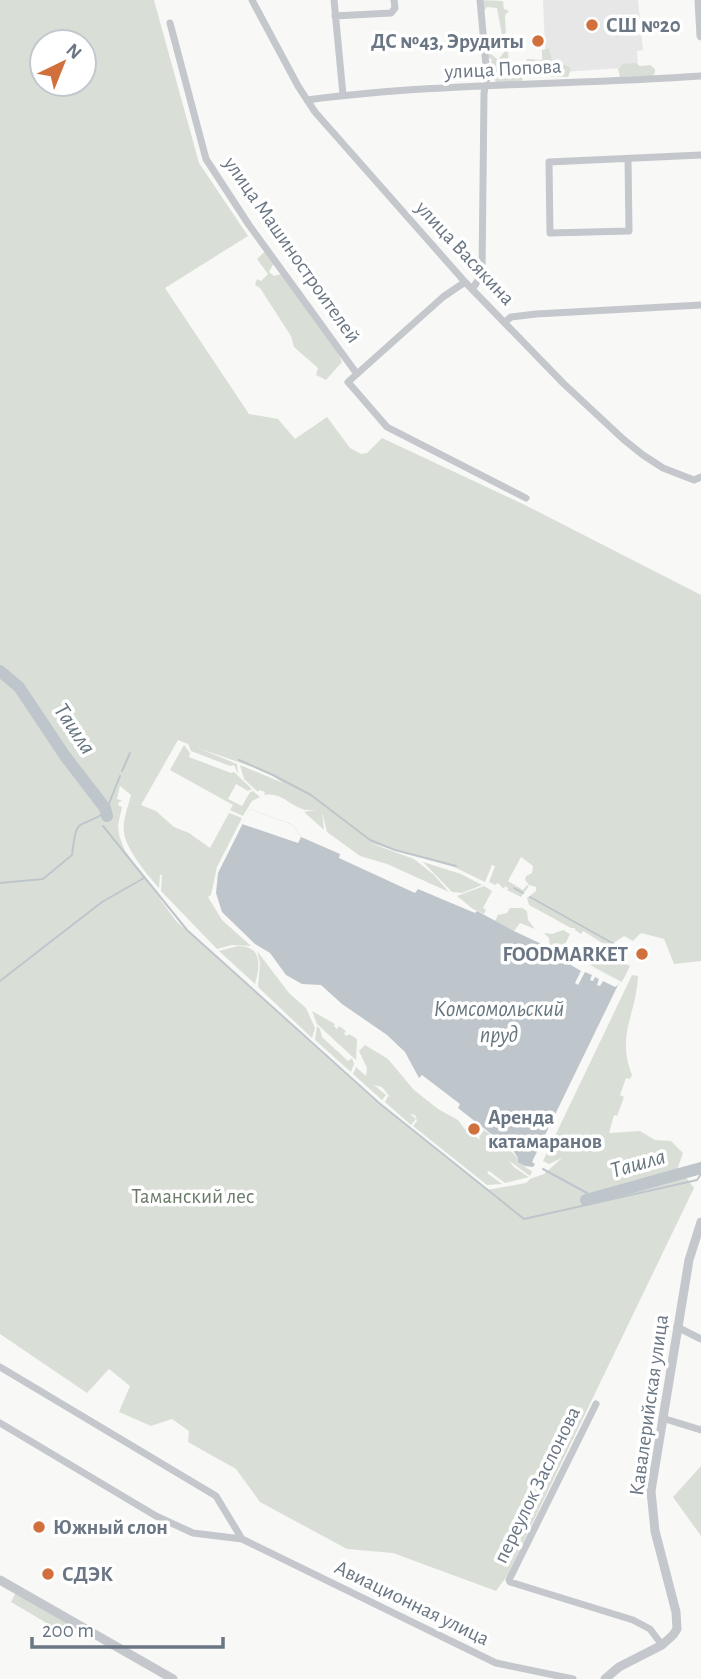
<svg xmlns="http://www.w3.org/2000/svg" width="701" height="1679" font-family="'Alegreya Sans',sans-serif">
<rect width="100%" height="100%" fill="#f8f8f6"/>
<path fill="#e6e7e6" d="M543,0H638L643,50L637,51L638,67L546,73Z"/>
<path fill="#d9dfd7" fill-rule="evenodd" d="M0,0H154L199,163L248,236L165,288L249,414L278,419L295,439L327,417L350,448L361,454L367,453L382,438L525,505L701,595V961L674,964L664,939L641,933L633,941L624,936L615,942L612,949L583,931L581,934L575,930V928H571L529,905L527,898L536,891V887L529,885L525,880L526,876L532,873L533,866L521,857L508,881L523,890L527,885L529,886L521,897L507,890L508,888L505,886L504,889L498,883L495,885L489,882L495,866L492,865L485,882L454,867L370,843L414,859L434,875L449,892L387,864L360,856L327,832L322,812L324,830L304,812L320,809C314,810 307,811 302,809C288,804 281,792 264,795L265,792L259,790L258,792L244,779L240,765L283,783L267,772L198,748L237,764L238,774L234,765L230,766L191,751L188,744L178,740L141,805L156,811L174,827L189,833L210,848L229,813L242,818L217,867L211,895L208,897L222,920L251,946L232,945L217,949L161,891L162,875H160L159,888C148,876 126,849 124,833C122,821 128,807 131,795L120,786L117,799L123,801L119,802L118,805L122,807L118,825L119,835L125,851L176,921L374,1100L487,1190L526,1183L530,1179L544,1174L562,1158L549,1164L543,1161L632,975L638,976C636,1016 616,1035 632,1075L630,1079L626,1078L620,1095L624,1097L617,1116L614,1115L609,1133L640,1131L655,1140L671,1141L683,1153L678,1167L694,1188L507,1576L496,1591L393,1553L347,1549L260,1502L236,1469L188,1442L189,1431L172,1419L151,1426L119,1412L130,1386L109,1369L87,1393L0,1334ZM42,42H84V84H42Z
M480,0L503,1L504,9L509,11L505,15L506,33L502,35L497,8L487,7L484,11Z
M489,38V43L485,48L490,49L491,54L498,60L505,51L502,42L507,43L509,63L517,64L516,70L523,80L517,83H497L488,73L492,59L484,57L482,42Z
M549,48L553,65H566L571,69L568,77L542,76L536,69L525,63L527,59L542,60V50Z
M635,63L640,66L650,65L655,69V73L652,76L620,77L618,69L623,64Z
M265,251L274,263L269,272L274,276L282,274L338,352L342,362L326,380L316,375L318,368L294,347L291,336L260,288L255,285L257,279L261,281L268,274L257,259Z
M184,745L190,753L189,757L231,773L234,772L252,789L248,791L236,784L228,799L242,806L250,792L253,791L260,797L252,801L243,816L230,810L233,805L170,770Z
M423,862L461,874L482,885L462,893L452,892Z
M484,886L492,891L483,908L486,910L484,914L473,909L457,896Z
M510,908H522L527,911L528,920L535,929L520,923L514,931L495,921L498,915L507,913Z
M563,930L570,934L561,953L550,947L549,938L544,933L552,934Z
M238,946C263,946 260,966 255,984L219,951Z
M598,949L630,966L622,982L590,965Z
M257,951L289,993L306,1008L315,1028L312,1038L258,987L260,963Z
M312,1011L335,1024L334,1026L337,1029L339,1026L346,1031L344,1034L347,1036L349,1034L357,1039L356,1060L317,1024Z
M317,1026L320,1029L322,1037L348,1061L352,1058L354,1064L351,1072L315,1040Z
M365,1045L388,1059L414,1090L438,1109L458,1120L467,1132L481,1140L479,1137L484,1130C494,1137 504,1144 512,1152C520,1160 522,1167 532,1171L530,1176L508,1160L515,1168L529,1177L505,1183L489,1171L487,1173L502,1184L487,1185L413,1126L417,1121L415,1115L410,1114L416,1119L411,1125L385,1102L388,1096L390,1097L382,1087L374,1085L386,1095L382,1100L353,1074L356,1067L366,1076L367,1068L359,1051Z
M701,1466V1536L673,1497Z
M16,1592L70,1625L65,1634L11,1602Z"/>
<path fill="#bfc6cb" d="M250,809L293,825L301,837L340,854L339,858L415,893L418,889L475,913L477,911L514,931L620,981L532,1162L535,1164L533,1167L525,1166L518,1162V1158L514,1152L458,1108L460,1104L422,1075L419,1078L405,1052L387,1035L342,1004L321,985L302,984L286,975L270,953L255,944L222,912L216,893L218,873Z"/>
<path fill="#f8f8f6" d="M250,809L293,825L301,837L298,843L242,824Z
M574,959L620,981L618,985L615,987L603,981L600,986L597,985L599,979L595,977L593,981L590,980L592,975L585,972L578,985L575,983L581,971L571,965Z"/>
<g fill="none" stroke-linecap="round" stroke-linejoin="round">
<path stroke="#bfc6cb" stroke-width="2" d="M239,760L273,775L311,795L370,840L395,850L456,866
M122,771L130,753
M106,811L120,776
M103,826L187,930L379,1103L524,1219L697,1180L701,1174
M0,883L43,879L72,855C77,814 77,831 106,812
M514,888L523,893
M530,897L614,944
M0,981L102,902L144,878
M543,1169L587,1193
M593,1196L596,1197"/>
<path stroke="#bfc6cb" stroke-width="12" d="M0,671L19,687L65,756L105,808L107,816
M586,1200L701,1168"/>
<path stroke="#c4c7cb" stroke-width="7" d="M252,0L298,86L315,112L465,282L563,383L623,439L643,455L663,468L694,480L701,477
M334,0L343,95
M335,16L391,13L395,8L394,0
M170,23L206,159L249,225L357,374
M307,100C437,83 570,85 701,76
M628,159L629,231L550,233L549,162L701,155
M465,282L443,297L348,382L387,427L526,498
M473,288L482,274L484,93L487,77L480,0
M505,322L511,317L536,314L701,305
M677,1327L701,1339
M0,1367L216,1496L242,1539
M596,1404L509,1580L510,1582L633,1620L650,1629L662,1645
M662,1418L701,1430
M0,1423L156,1516L193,1533L242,1539L496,1663L573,1679"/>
<path stroke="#c4c7cb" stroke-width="9" d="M699,0L701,36
M0,1580L173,1679
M605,1679L619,1667L662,1645L673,1635L677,1629L676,1612L655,1531L651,1491L689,1260L701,1222"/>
</g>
<g fill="#d1703d" stroke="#fff" stroke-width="2.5">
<circle cx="592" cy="25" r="7"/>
<circle cx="538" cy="41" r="7"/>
<circle cx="642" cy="954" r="7"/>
<circle cx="474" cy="1129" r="7"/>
<circle cx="39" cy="1527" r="7"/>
<circle cx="48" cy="1574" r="7"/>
</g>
<g text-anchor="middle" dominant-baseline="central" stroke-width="7" stroke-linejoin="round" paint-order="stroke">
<g font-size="21" font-weight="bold" fill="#6a7684" stroke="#fff" text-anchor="start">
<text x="606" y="25">СШ №20</text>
<text x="524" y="41" text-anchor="end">ДС №43, Эрудиты</text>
<text x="628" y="954" text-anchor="end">FOODMARKET</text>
<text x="488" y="1117">Аренда<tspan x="488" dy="24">катамаранов</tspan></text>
<text x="53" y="1527">Южный слон</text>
<text x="62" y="1574">СДЭК</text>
</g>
<g font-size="21" fill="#6a7684" stroke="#fff">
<text transform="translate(503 69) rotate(-3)">улица Попова</text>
<text transform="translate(292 250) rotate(55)">улица Машиностроителей</text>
<text transform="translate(465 253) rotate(47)">улица Васякина</text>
<text transform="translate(649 1405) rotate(-82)">Кавалерийская улица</text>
<text transform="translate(537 1485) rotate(-64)">переулок Заслонова</text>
<text transform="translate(412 1603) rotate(26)">Авиационная улица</text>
</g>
<g font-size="21" fill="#6a7b69" stroke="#fff">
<text x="193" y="1196">Таманский лес</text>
</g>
<g font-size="23" font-style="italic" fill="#66767f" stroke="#fff">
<text transform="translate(74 729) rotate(56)">Ташла</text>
<text x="499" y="1009">Комсомольский<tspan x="499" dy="26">пруд</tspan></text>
<text transform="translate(638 1164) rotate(-16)">Ташла</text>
</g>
</g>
<g transform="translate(63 63) rotate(43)"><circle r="33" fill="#ffffff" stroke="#c3c8ce" stroke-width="2"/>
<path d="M0-5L12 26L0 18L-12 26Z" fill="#d1703d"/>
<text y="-10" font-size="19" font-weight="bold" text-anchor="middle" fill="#6a7684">N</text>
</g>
<path d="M32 1637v10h191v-10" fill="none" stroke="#6a7684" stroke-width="3.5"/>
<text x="42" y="1637" font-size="21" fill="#6a7684" stroke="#ffffff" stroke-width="5" paint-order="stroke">200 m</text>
</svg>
